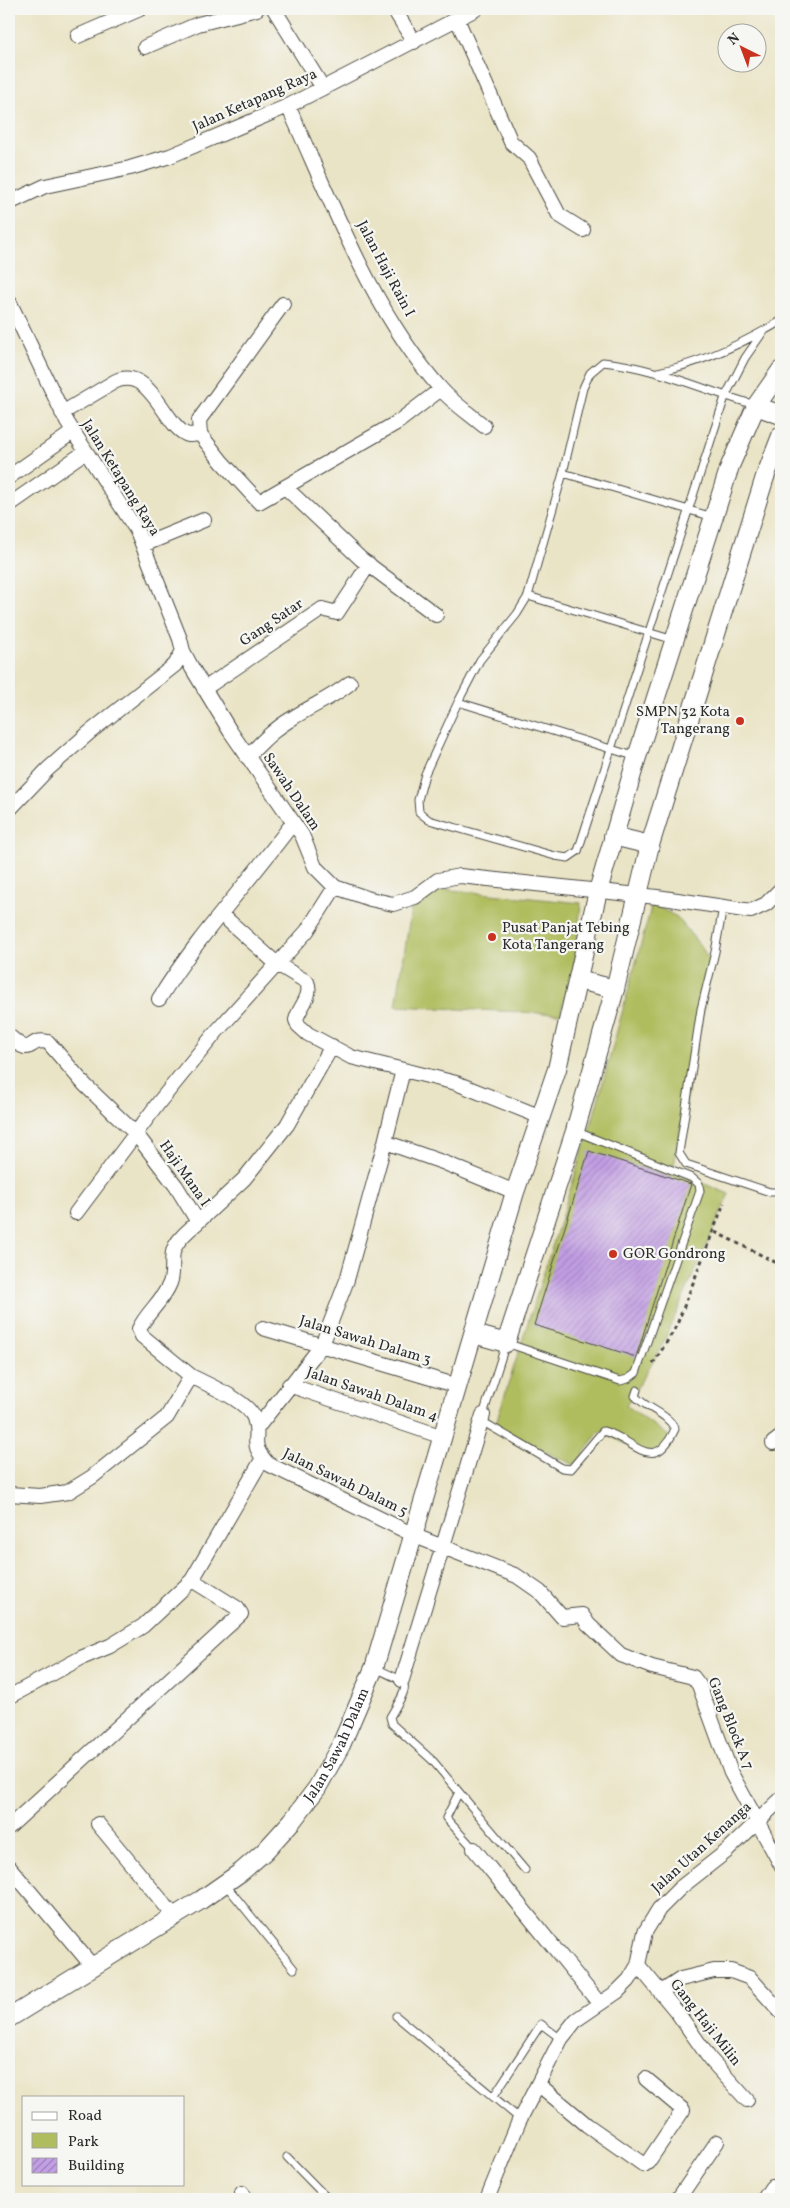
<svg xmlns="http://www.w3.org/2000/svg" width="790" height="2208" font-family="Vollkorn,serif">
<defs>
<pattern id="building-hatch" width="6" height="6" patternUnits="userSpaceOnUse" patternTransform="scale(1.25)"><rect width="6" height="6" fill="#c29ee4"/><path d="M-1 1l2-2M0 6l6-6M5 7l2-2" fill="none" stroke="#9e81b9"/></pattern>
</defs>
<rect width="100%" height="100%" fill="#f6f6f2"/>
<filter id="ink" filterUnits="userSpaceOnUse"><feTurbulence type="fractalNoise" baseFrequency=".02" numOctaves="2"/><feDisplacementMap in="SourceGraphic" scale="10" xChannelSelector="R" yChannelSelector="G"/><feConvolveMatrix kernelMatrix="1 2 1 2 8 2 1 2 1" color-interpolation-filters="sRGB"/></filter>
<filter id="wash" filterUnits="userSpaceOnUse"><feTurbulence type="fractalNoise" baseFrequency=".0096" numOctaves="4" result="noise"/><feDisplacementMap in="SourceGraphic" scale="20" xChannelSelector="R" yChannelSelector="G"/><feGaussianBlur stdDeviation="1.12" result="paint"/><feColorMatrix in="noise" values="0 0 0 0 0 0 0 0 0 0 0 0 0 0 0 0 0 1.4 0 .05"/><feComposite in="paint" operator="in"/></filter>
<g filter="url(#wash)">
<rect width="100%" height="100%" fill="#eae4c6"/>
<path fill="#b0bd5f" stroke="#6e7445" d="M441,889L581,903L575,964L560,1014L396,1006L411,910Z
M652,904L677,917L702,948L712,965L673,1171L729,1194L662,1346L626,1406L672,1438L654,1458L600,1431L575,1465L494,1429L593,1118Z"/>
<g id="blocks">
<path fill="url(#building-hatch)" d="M589,1151L691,1184L636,1357L534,1325Z"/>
</g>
</g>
<g filter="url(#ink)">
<use href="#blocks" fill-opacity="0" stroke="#484742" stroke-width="1"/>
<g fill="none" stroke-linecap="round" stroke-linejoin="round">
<defs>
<path id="service" d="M658,372C702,363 742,344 781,321
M755,405C705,391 656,367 603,362L590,373L583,388L563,473L528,596L517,614L480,660L458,702L425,774L418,800L419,812L429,820L555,856L568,858L578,851L725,397L745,358L763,332
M563,473L713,517
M528,596L674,640
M458,702L637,757
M723,907L715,952L701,1009L679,1153L686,1164L770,1192H781
M575,1131L692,1178L699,1184L700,1191L636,1373L628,1379L620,1381L506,1343L483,1415L485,1423L562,1468L571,1469L603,1431C634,1438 653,1477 675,1429C667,1413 647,1409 635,1396L637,1390
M375,1668C413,1685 410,1682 390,1717L392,1724L433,1761L459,1792L446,1818L474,1849
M459,1792L525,1870
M225,1884L294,1969
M396,2016L520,2119
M493,2097L541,2024L561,2039
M287,2157L328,2199"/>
<path id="minor" d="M274,9L323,88
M394,9L414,42
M457,19L511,142L529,158L559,215L583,230
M78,36L140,9
M145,47L198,24L257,9
M288,106C331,200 371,310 441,389C453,403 470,414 484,426
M9,203L45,186L130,168L170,156L288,106L476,9
M9,301L67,422L137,531L180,639L183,651L192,668L230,731L302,835L315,867L335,887L370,899L393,904L415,897L438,880L460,876L657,897L751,911L766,904L781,889
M283,304L199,420L200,434L222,462L259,502L398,422L441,389
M62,413L114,382C151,363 166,431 189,435C192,435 197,434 200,434
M9,477L73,432
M285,487L361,559L436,615
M9,505L85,452
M143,545L204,520
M204,689L322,609L337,613L369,564
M247,757C261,743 274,729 291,719C311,706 332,698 350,683
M9,810L48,769L90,732L175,665L183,651
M222,915L277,964L307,982C313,996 299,1007 296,1020L298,1025L308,1034L351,1057L456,1083L541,1117
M159,999C197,937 249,882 292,824
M9,1036C35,1060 26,1037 48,1042L85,1085L136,1134L176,1186L198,1222C189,1230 176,1240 173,1252C171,1262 174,1274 170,1283C163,1301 147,1312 139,1329L142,1336L191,1376L167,1417L92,1477L68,1492L40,1496L9,1494
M385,1142L445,1163L515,1192
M76,1213L160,1101L217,1031L307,931L335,887
M198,1222L244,1179L287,1125L332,1046
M263,1328L458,1386
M191,1376C208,1385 248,1401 254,1418C262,1441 247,1441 268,1464L420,1538L517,1576L540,1592L562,1617L582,1615L588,1624L621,1655L652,1667L693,1677L699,1685L731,1773L781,1865
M289,1385L443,1437
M257,1428L322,1345L347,1280L385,1142L403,1070
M773,1443L781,1437
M402,1680L483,1415
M9,1697L81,1658L110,1646L143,1626L192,1580L263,1458
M98,1824L175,1917
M9,1827L241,1614L237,1608L192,1580
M474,1849L599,2003
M9,1867L94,1968
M638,1965L677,2012L710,2059L747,2100
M661,1992L681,1979L714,1971H731L750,1978L781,2012
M538,2084L587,2125L644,2165L648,2162L683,2110L646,2079
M242,2193L247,2199
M487,2199L519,2121L561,2039L576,2020L617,1992L629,1980L638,1965L645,1932L659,1909L680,1888L727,1851L781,1799
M678,2199L717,2142
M764,2199L772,2187"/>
<g id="tertiary">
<path d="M756,406L781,415"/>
<path d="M613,836L650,845"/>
<path d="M578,980L615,989"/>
<path d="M474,1334L506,1343L575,1131L615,989L650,845L765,477L781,436"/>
<path id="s1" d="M9,2018L201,1900L241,1872L264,1852L292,1821L317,1788L341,1745L374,1668L515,1192L557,1069L598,891L637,757L730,466L756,406L781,370"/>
</g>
</defs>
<use href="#service" stroke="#484742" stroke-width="9"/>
<use href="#minor" stroke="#484742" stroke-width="16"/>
<use href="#tertiary" stroke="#484742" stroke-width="20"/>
<path stroke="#484742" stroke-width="3" stroke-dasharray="4 4" stroke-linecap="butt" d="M715,1232L781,1265
M653,1364L676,1327L724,1203"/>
<use href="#service" stroke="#fff" stroke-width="7"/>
<use href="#minor" stroke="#fff" stroke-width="14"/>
<use href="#tertiary" stroke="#fff" stroke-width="18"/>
</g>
</g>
<g fill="#c8321e" stroke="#f6f6f2" stroke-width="2">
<circle cx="740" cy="721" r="5"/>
<circle cx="492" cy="937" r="5"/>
<circle cx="613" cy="1254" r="5"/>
</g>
<g text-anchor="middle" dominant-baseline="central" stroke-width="4.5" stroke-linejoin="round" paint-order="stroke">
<g font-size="15" fill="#2b2b2b" stroke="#f6f6f2">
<text transform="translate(255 101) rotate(-24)">Jalan Ketapang Raya</text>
<text transform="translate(385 269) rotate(62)">Jalan Haji Rain I</text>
<text transform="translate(120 478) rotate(58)">Jalan Ketapang Raya</text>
<text transform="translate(272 623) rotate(-34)">Gang Satar</text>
<text transform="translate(291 792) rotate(56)">Sawah Dalam</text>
<text transform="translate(184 1174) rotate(55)">Haji Mana I</text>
<text transform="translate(365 1341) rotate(17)">Jalan Sawah Dalam 3</text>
<text transform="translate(372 1395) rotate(19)">Jalan Sawah Dalam 4</text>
<text transform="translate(345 1483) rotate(26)">Jalan Sawah Dalam 5</text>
<text transform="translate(730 1724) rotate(68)">Gang Block A 7</text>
<text stroke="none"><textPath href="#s1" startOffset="435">Jalan Sawah Dalam</textPath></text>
<text transform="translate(702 1848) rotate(-42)">Jalan Utan Kenanga</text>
<text transform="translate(705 2023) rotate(52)">Gang Haji Milin</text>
</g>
<g font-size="15" fill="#2b2b2b" stroke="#f6f6f2" text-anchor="start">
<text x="730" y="712" text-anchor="end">SMPN 32 Kota<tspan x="730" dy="17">Tangerang</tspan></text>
<text x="502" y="928">Pusat Panjat Tebing<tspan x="502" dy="17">Kota Tangerang</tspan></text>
<text x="623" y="1254">GOR Gondrong</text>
</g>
</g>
<rect width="790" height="2208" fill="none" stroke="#f6f6f2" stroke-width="30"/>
<rect x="22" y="2096" width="162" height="90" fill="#f6f6f2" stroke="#a5a5a2"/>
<rect x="32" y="2112" width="25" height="8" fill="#ffffff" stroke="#a5a5a2"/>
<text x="68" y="2120" font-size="15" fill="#2b2b2b">Road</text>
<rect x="32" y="2133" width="25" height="15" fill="#b0bd5f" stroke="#a5a5a2"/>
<text x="68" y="2146" font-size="15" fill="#2b2b2b">Park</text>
<rect x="32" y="2158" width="25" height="15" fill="url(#building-hatch)" stroke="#a5a5a2"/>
<text x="68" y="2170" font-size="15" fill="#2b2b2b">Building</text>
<g transform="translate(742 48) rotate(318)"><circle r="24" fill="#f6f6f2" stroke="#a5a5a2"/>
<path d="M0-4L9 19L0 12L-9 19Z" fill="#c8321e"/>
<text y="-8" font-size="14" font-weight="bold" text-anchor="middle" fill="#2b2b2b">N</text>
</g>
</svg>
